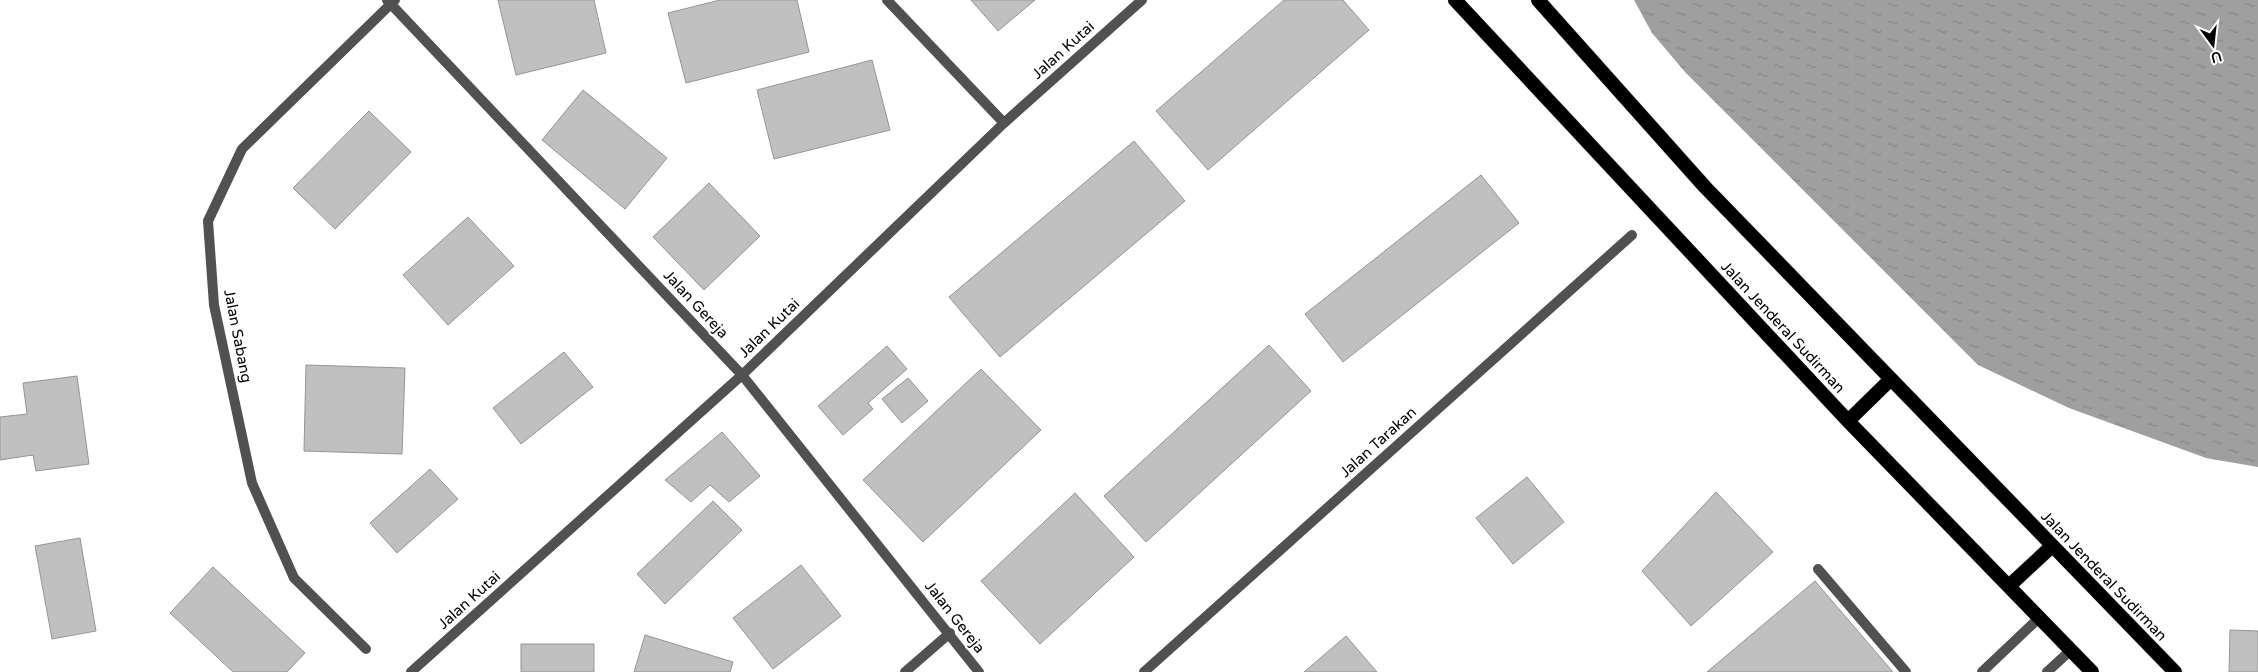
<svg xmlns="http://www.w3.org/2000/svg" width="2258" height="672" font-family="'Varela Round',sans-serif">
<defs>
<pattern id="water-ripples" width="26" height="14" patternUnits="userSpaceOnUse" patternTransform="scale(1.25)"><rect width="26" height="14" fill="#9f9f9f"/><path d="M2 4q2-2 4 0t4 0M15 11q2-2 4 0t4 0" fill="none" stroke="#878787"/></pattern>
</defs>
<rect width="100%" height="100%" fill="#fff"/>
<path fill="url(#water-ripples)" d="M1634,0H2258V467L2206,458L2069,408L1978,365L1685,72L1652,33Z"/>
<path fill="#c0c0c0" stroke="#959595" d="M498,0H594L606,53L516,75Z
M720,0H797L809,52L686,83L668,13Z
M971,0H1035L998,31Z
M1284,0H1343L1369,30L1208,170L1156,111Z
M872,60L890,130L774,159L757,90Z
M583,90L667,158L625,209L542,140Z
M369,111L411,152L335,229L293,188Z
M1134,141L1185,201L1000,357L949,297Z
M1481,175L1519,223L1343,362L1305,314Z
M709,183L760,236L704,290L653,237Z
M468,217L514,266L448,325L403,275Z
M1269,345L1311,391L1146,542L1104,496Z
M887,346L907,369L868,403L873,409L843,435L818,406Z
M564,352L593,387L521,444L493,408Z
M306,365L405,368L402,454L304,451Z
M981,369L1041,430L923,542L863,480Z
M77,376L89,464L36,471L33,455L0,460V417L27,414L23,383Z
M908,378L928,401L902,423L882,399Z
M722,432L760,476L729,502L710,485L691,502L665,480Z
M430,469L458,499L397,553L370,523Z
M1527,477L1564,522L1513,564L1476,518Z
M1716,492L1773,552L1691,626L1642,571Z
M1075,493L1134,557L1040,644L981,581Z
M713,501L742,530L665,604L637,574Z
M80,538L96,631L52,639L35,546Z
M801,565L841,616L773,669L733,618Z
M213,567L305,653L287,672H233L170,613Z
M1815,581L1893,672H1707Z
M2230,630L2258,631V672H2229Z
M645,635L733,662L730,672H634Z
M1346,636L1377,672H1304Z
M521,644H594V672H521Z"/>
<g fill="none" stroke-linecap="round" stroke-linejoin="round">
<defs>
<path id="trunk" d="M1455,0L1848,421L2092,672
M1538,0L1705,187L2175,672
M1848,421L1890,380
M2009,586L2052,546"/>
</defs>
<use href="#trunk" stroke="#dbdbdb" stroke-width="15"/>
<path stroke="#515151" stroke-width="10" d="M1818,569L1906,672
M1982,672L2039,618"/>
<path stroke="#515151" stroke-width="10" d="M387,0L742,375L979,672
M887,0L1004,123
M366,649L294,578L252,483L214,305L208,221L242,149L395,0
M905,672L950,633
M1144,672L1632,235
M2047,672L2071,650"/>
<path stroke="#515151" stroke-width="10" d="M411,672L742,375L1004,123L1142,0"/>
<use href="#trunk" stroke="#000" stroke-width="14"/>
</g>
<g text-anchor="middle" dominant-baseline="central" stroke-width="4.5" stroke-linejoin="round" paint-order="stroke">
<g font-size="15" fill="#000" stroke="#fff">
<text transform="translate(1063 50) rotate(-42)">Jalan Kutai</text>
<text transform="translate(696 304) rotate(47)">Jalan Gereja</text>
<text transform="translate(1783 327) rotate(47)">Jalan Jenderal Sudirman</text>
<text transform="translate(769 328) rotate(-44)">Jalan Kutai</text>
<text transform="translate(238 336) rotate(79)">Jalan Sabang</text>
<text transform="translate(1378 442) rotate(-42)">Jalan Tarakan</text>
<text transform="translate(2104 576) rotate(46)">Jalan Jenderal Sudirman</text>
<text transform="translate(469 600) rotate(-42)">Jalan Kutai</text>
<text transform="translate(955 617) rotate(52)">Jalan Gereja</text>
</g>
</g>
<g transform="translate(2213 45) rotate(165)" stroke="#ffffff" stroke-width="4" paint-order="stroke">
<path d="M0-4L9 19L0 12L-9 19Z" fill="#000000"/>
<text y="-8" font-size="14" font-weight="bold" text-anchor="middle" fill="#000000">U</text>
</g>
</svg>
